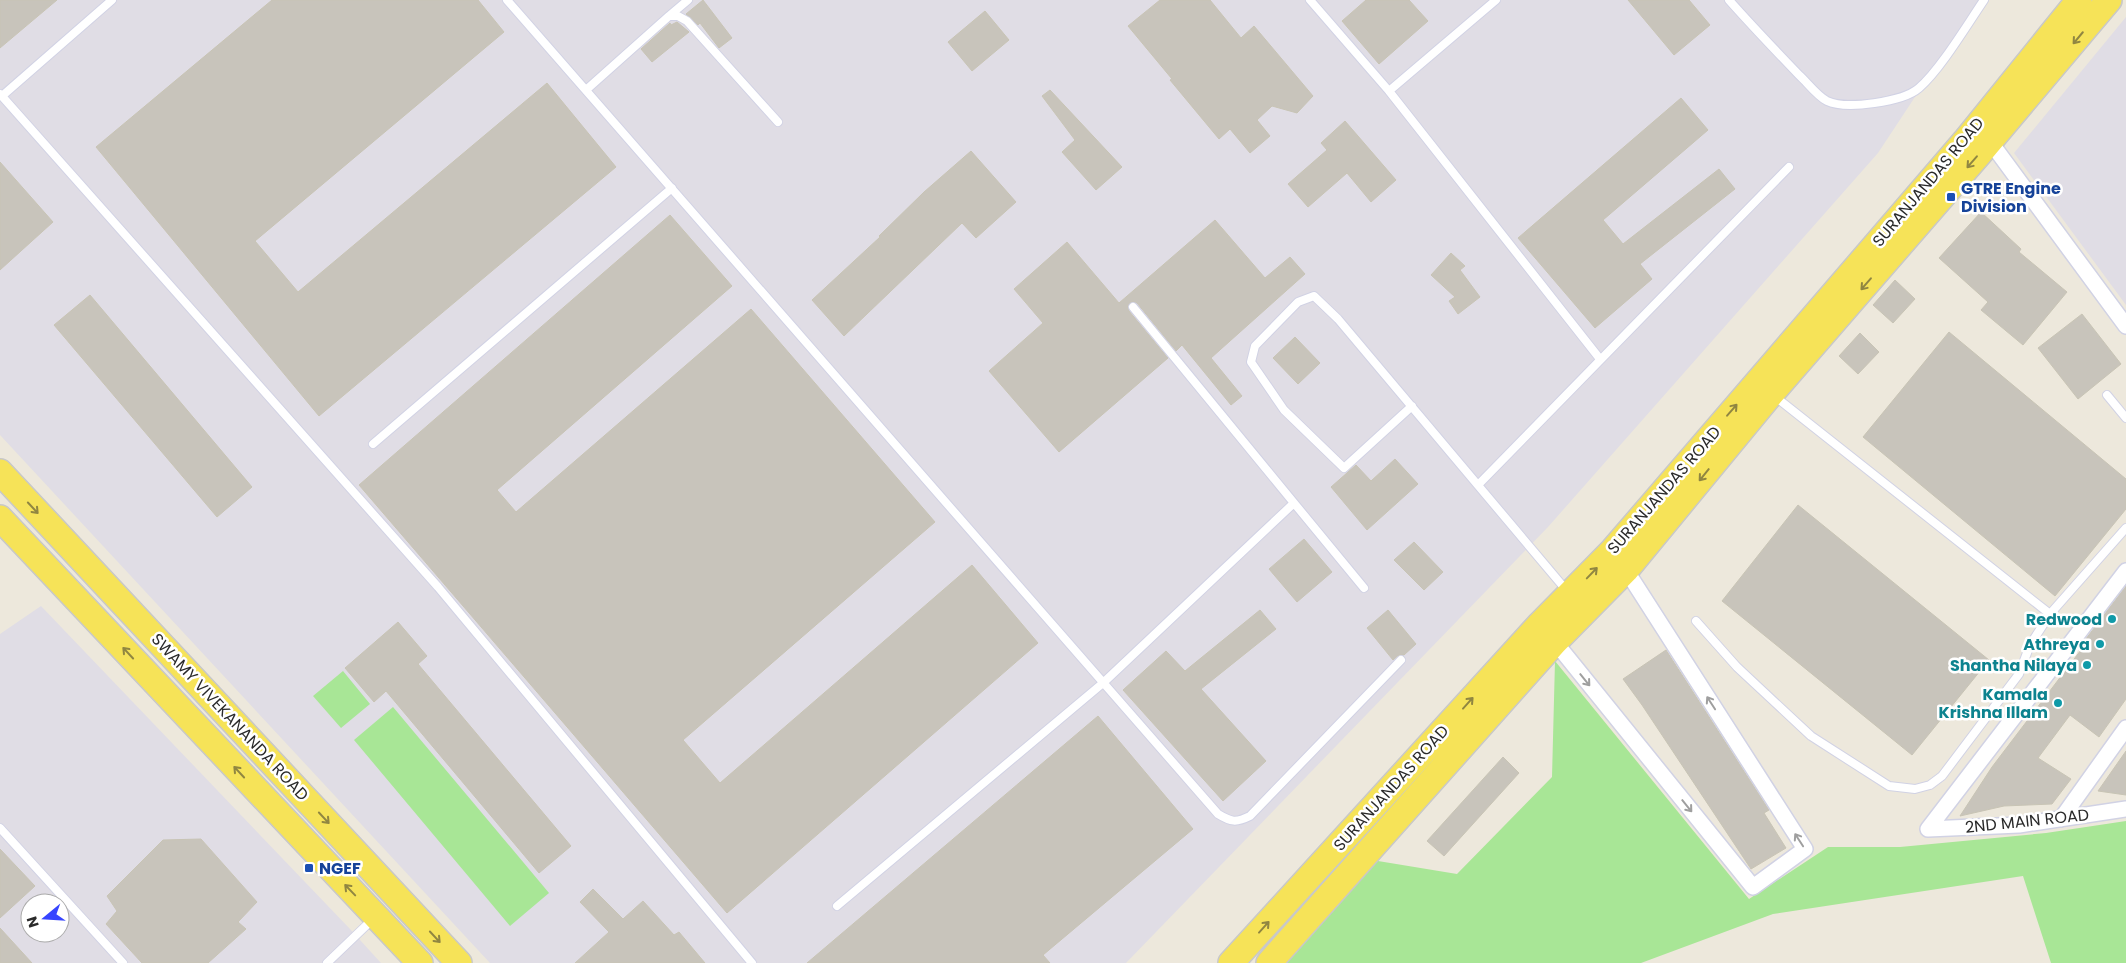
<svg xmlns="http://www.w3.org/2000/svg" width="2126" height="963" font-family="Poppins,sans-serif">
<rect width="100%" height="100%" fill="#ede8dc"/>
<path fill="#e0dde5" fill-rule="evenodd" d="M0,0H1979L1878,153L1548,527L1126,963H490L0,435Z
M2126,17V305L2014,153Z
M41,606L350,929L381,963H0V634ZM30,903H60V933H30Z"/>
<path fill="#a8e696" d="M1555,661L1749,899L1828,847H1900L2046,833L2126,821V963H2051L2023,876L1773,914L1641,963H1283L1378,861L1457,874L1552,777Z
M343,671L370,704L341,728L313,696Z
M393,707L549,893L510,926L354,740Z"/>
<path fill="#c8c4bb" stroke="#c8c4b5" d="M0,0H57L0,48Z
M272,0H478L504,32L255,241L298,292L547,83L616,167L319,416L96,147Z
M703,0L732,38L719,48L700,23L698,25L686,14Z
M1160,0H1210L1241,38L1254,26L1313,96L1297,113L1272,106L1257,120L1270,136L1250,153L1230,129L1219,139L1170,80L1172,79L1128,26Z
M1366,0H1409L1428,21L1379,64L1342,21Z
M1628,0H1689L1710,25L1674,55Z
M985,11L1009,40L972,71L948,42Z
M677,22L689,32L652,62L641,49L670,23L671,25Z
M1050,90L1122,167L1096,190L1062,152L1075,140L1042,96Z
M1681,98L1708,130L1603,220L1623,244L1719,169L1735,189L1640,264L1652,279L1595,328L1518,238Z
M1345,121L1396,180L1371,202L1347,173L1308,207L1288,184L1327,150L1321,143Z
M971,151L1016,202L976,238L962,223L844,336L812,300L880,237L879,236L924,192Z
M0,162L53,222L0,270Z
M1981,212L2021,249L2019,252L2067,292L2023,345L1981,310L1988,302L1939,258Z
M670,215L732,286L497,490L516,512L751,309L935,522L683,740L720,783L972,565L1038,643L727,913L359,485Z
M1215,220L1265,278L1290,257L1305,274L1211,358L1242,396L1231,405L1182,345L1176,351L1137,303L1132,302L1128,306L1129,311L1168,358L1059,452L989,371L1043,323L1014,289L1067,242L1119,303Z
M1451,253L1465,266L1460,270L1480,297L1458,314L1449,301L1455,297L1431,275Z
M1895,280L1915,299L1893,323L1873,305Z
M90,295L252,487L217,517L54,325Z
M2082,314L2121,364L2078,399L2038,348Z
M1949,332L2126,479V509L2055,596L1863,437Z
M1860,333L1879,352L1858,374L1839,356Z
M1295,337L1320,363L1298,384L1273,358Z
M1395,459L1418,484L1367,530L1331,487L1356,465L1371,481Z
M1798,505L1989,660L1912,755L1722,601Z
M1304,539L1332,572L1297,602L1269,569Z
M1414,542L1443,572L1424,590L1394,560Z
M2126,586V699L2099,737L2070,715L2038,758L2071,779L2052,804L2004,806L1960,816L1992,767L2084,646L2082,644Z
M1260,610L1276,629L1201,689L1266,761L1223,801L1123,690L1166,651L1185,671Z
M1388,610L1416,644L1404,655H1399L1393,660L1367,628Z
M398,622L427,656L418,664L571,846L539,873L386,691L374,702L345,668Z
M1666,650L1769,810L1764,813L1786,848L1751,869L1642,705L1623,679Z
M1098,716L1193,829L1043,955L1050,963H807Z
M2126,751V795L2098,791Z
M1503,757L1519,773L1444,856L1427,841Z
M201,839L257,902L238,922L246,929L208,963H142L106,924L117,911L107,896L163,840Z
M0,849L35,886L0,918Z
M593,889L623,919L643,901L674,935L679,932L705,963H575L609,932L580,902Z
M0,928L32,963H0Z"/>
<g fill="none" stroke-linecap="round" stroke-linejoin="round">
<defs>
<path id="service" d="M507,0L1218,814C1231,822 1236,823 1250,816L1401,660
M1310,0L1389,91L1600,359
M1729,0C1752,26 1775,50 1799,75C1807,82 1817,96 1827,101C1846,110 1903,102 1919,88C1940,70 1967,25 1984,0
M669,16L688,0
M586,90L669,16H678L687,21L778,122
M1389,91L1496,0
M0,94L438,587L752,963
M2,96L112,0
M1773,395L2050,614
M2107,395L2126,418
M1412,406L1344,468L1284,410L1251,362L1255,346L1298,302L1314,296L1338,319L1567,591
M373,444L672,188
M1478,485L1789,167
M1294,503L1364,588
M1696,621L1737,667L1811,736L1889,786L1915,789L1930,785L1942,776L2019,674L2030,645L2050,614L2126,528
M0,828L123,963
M837,906L1103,683L1294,503L1133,307
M327,963L374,918"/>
<path id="minor" d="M1986,136L2126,326
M1555,642L1753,887L1805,849L1626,570
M2061,819L2126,728
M1928,829L2126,571
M1928,829L2019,825L2126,809"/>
<path id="primary" d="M0,472L459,963
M0,518L420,963
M1231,963L1540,624L1613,550L1965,141L2079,0
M1269,963L1555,642L1626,570L1771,394L1980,153L2109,0"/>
</defs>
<use href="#service" stroke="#d1d2e4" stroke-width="10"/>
<use href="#minor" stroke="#d1d2e4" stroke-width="18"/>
<use href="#primary" stroke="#c8c8c8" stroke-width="28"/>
<use href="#service" stroke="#fff" stroke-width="8"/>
<use href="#minor" stroke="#fff" stroke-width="15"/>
<use href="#primary" stroke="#f6e358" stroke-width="25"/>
</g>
<defs><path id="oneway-shaft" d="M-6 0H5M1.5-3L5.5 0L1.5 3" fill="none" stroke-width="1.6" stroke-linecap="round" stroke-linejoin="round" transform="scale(1.25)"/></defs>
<g stroke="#908641">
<use href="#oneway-shaft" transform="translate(2078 38) rotate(130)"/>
<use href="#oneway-shaft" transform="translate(1972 162) rotate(131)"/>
<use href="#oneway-shaft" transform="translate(1866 284) rotate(131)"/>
<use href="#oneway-shaft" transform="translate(1732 410) rotate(-49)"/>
<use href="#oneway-shaft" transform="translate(1704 475) rotate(129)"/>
<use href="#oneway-shaft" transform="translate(33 508) rotate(47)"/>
<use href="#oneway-shaft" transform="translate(1592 573) rotate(-46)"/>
<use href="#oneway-shaft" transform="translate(128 653) rotate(-133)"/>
<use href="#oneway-shaft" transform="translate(1468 703) rotate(-48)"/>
<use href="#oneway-shaft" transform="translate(239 772) rotate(-133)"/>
<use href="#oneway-shaft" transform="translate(324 818) rotate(47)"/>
<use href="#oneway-shaft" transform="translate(350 890) rotate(-134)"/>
<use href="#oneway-shaft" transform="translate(1264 927) rotate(-48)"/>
<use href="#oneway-shaft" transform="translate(435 937) rotate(47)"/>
</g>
<g stroke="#9f9f9f">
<use href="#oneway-shaft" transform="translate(1585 680) rotate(51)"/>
<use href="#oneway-shaft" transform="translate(1711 703) rotate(-123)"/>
<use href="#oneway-shaft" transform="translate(1687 806) rotate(51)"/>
<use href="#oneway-shaft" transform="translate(1799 840) rotate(-123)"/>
</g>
<g fill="#1a4fb4" stroke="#fff" stroke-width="2">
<rect x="1946" y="192" width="10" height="10" rx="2.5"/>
<rect x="304" y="863" width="10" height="10" rx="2.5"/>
</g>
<g fill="#0f9aa8" stroke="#fff" stroke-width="2">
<circle cx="2112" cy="619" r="5"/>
<circle cx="2100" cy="644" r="5"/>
<circle cx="2087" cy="665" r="5"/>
<circle cx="2058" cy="703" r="5"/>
</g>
<g text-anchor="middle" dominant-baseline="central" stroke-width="5" stroke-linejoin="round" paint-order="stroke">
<g font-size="16" fill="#2a2a2a" stroke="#fff">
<text transform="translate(1928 182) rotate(-50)">SURANJANDAS ROAD</text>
<text transform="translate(1664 490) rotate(-49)">SURANJANDAS ROAD</text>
<text transform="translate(230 717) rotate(47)">SWAMY VIVEKANANDA ROAD</text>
<text transform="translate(1391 788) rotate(-48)">SURANJANDAS ROAD</text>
<text transform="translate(2027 821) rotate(-6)">2ND MAIN ROAD</text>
</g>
<g font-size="16" font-weight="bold" fill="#164399" stroke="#fff" text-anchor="start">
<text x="1961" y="188">GTRE Engine<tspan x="1961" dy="18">Division</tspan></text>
<text x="319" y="868">NGEF</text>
</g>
<g font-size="16" font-weight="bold" fill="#0d838f" stroke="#fff" text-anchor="end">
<text x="2102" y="619">Redwood</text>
<text x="2090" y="644">Athreya</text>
<text x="2077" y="665">Shantha Nilaya</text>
<text x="2048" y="694">Kamala<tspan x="2048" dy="18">Krishna Illam</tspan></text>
</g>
</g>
<g transform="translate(45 918) rotate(252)"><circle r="24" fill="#ffffff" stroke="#aaaaaa"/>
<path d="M0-4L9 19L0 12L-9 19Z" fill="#3745ff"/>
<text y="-8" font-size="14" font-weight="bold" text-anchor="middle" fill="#2a2a2a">N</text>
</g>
</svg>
